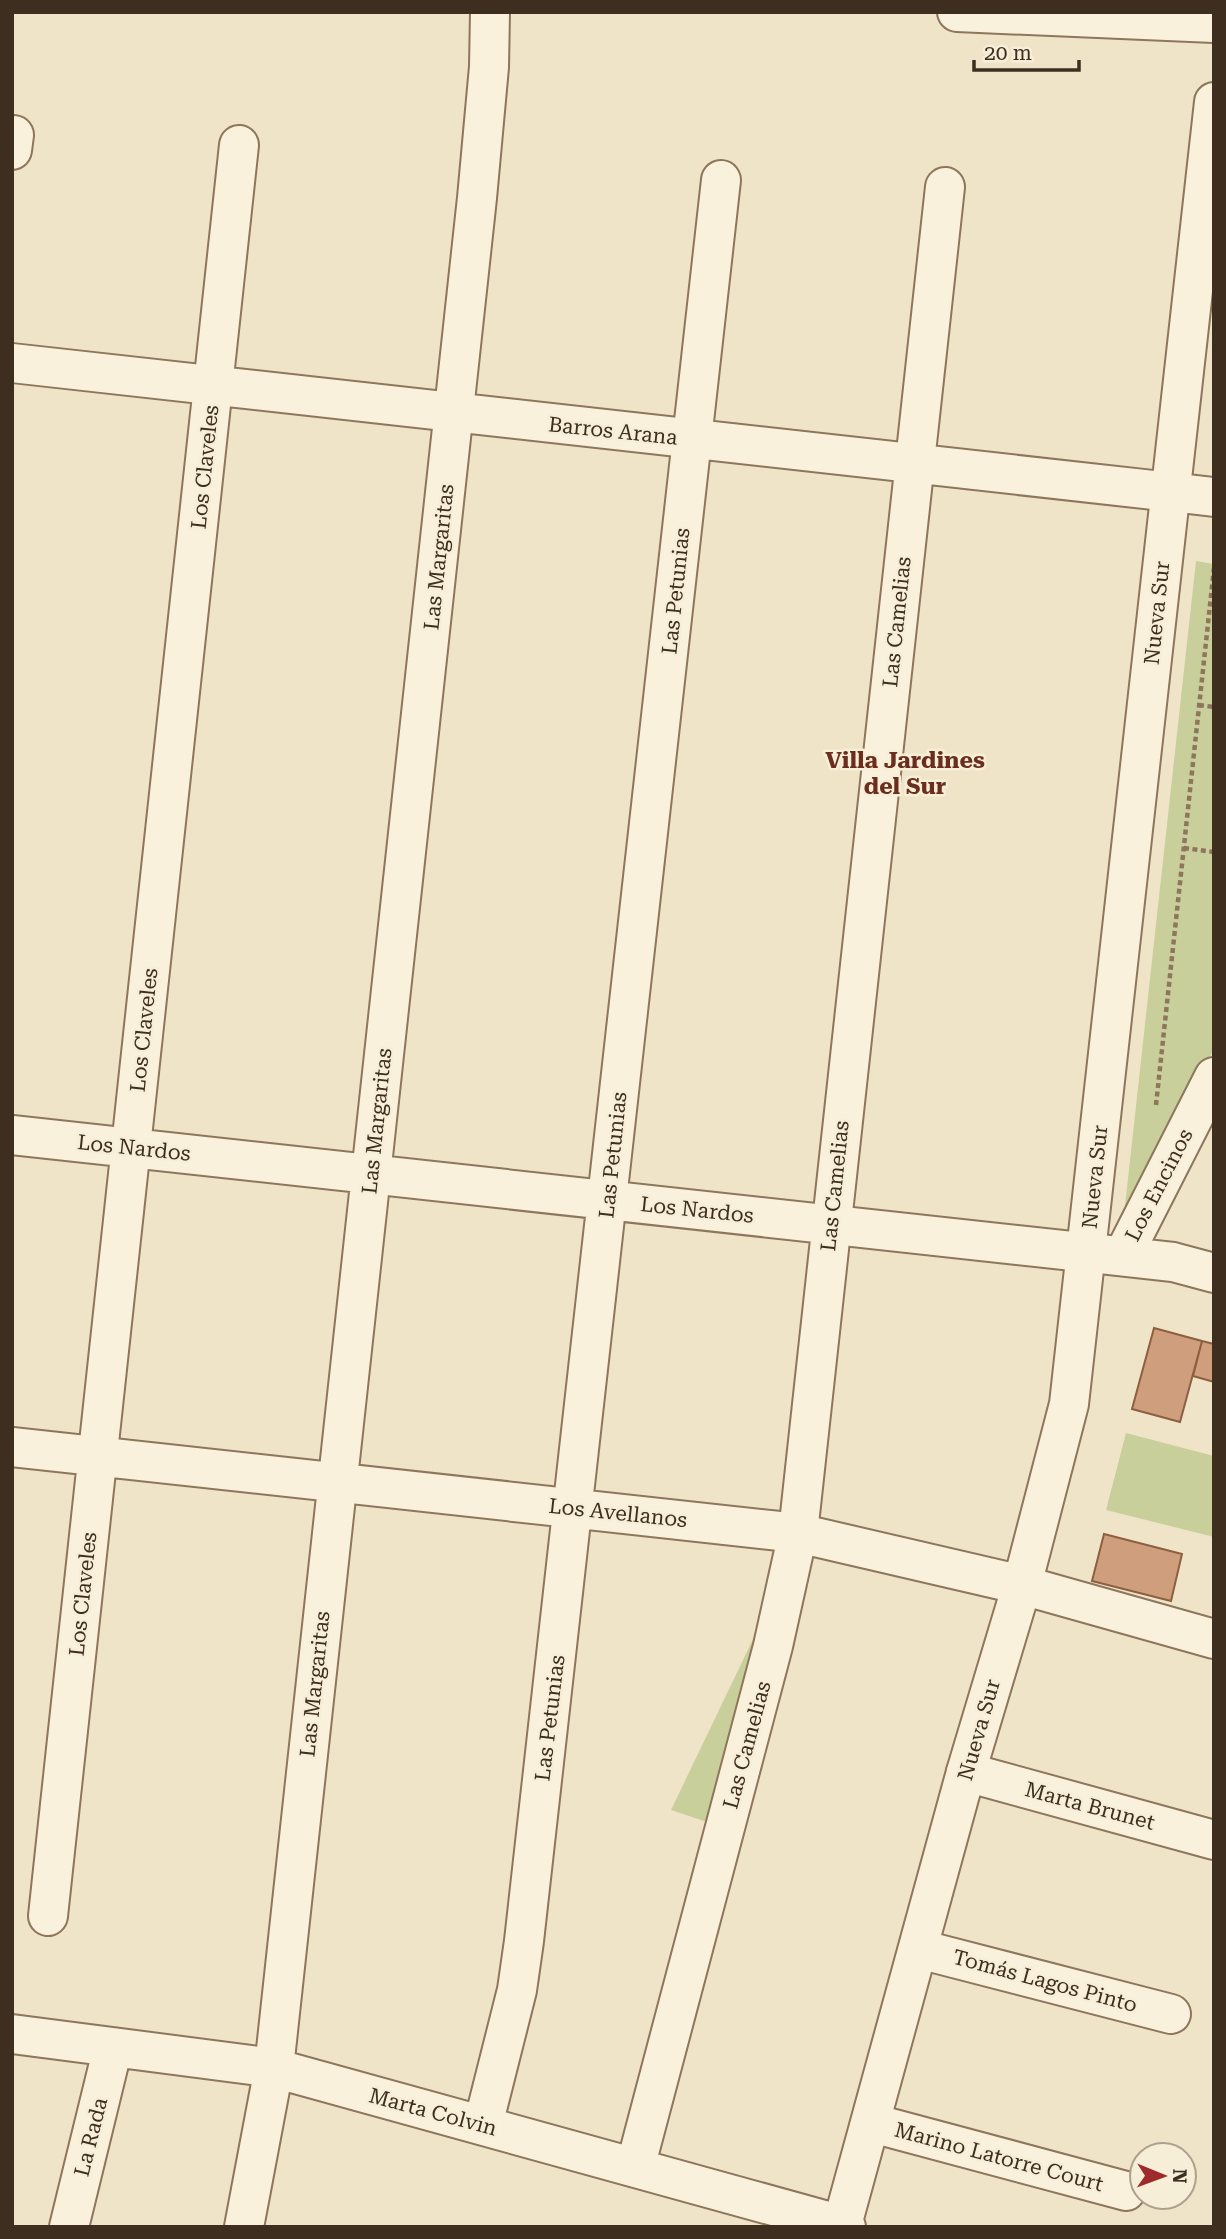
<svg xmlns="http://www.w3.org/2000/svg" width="1226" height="2239" font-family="'Roboto Serif',serif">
<rect width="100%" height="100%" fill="#f0e4c8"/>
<path fill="#c9cf9b" d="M1196,561L1214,564V1049L1122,1233Z
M1126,1433L1214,1456V1537L1106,1510Z
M779,1585L713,1824L671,1810Z"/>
<path fill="#cf9f7d" stroke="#8d5f41" stroke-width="2" d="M1154,1328L1202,1341L1180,1422L1132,1409Z
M1202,1341L1214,1344V1382L1193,1376Z
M1104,1534L1182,1554L1171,1601L1092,1581Z"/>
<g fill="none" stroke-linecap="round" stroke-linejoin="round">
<defs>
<path id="minor" d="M957,12L1214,23
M12,150L14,135
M12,363L1171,492
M12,1135L1173,1262L1214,1273
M1123,1256L1214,1077
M12,1447L798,1533L1022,1585L1214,1639
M966,1772L1214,1840
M48,1916L239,145
M919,1949L1171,2014
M12,2034L274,2068L842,2225V2227
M872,2123L1126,2191
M483,2125L517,1990L524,1941L721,180
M635,2168L773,1646L798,1533L945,187
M69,2227L113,2047
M244,2227L274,2068L477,198L489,67L490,12"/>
<path id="tertiary" d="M1171,492L1214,497
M846,2227L842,2225L966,1772L1022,1585L1069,1404L1214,102"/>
</defs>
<use href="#minor" stroke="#8d765c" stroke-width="42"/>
<use href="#tertiary" stroke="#8d765c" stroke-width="42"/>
<path stroke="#8d765c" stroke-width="4.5" stroke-dasharray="5 3.5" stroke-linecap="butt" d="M1199,705L1214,707
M1184,848L1214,852
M1156,1105L1214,568"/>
<use href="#minor" stroke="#faf1dc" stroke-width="38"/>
<use href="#tertiary" stroke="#faf1dc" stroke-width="38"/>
</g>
<g text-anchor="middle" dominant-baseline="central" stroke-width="5" stroke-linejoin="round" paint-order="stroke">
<g font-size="21" fill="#3d2e20" stroke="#f7eed8">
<text transform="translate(613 431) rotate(6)">Barros Arana</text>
<text transform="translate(205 467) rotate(-84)">Los Claveles</text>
<text transform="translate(439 557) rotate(-84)">Las Margaritas</text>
<text transform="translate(676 591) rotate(-84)">Las Petunias</text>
<text transform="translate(1157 613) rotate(-84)">Nueva Sur</text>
<text transform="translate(897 622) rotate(-84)">Las Camelias</text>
<text transform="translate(144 1030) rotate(-84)">Los Claveles</text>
<text transform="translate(377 1121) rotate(-84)">Las Margaritas</text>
<text transform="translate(134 1148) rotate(6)">Los Nardos</text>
<text transform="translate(613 1155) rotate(-84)">Las Petunias</text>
<text transform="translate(1095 1177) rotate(-84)">Nueva Sur</text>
<text transform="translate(1159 1185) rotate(-63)">Los Encinos</text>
<text transform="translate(835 1186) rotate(-84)">Las Camelias</text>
<text transform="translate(697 1210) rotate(6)">Los Nardos</text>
<text transform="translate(618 1513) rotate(6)">Los Avellanos</text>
<text transform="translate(83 1594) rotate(-84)">Los Claveles</text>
<text transform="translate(315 1684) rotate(-84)">Las Margaritas</text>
<text transform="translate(550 1718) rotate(-83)">Las Petunias</text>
<text transform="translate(979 1730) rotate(-74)">Nueva Sur</text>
<text transform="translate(747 1745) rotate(-75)">Las Camelias</text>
<text transform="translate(1090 1806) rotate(15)">Marta Brunet</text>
<text transform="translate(1045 1981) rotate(15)">Tomás Lagos Pinto</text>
<text transform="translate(433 2112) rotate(15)">Marta Colvin</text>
<text transform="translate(91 2137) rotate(-76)">La Rada</text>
<text transform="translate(999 2157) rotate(15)">Marino Latorre Court</text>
</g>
<g font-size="23" font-weight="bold" fill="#6b2e1e" stroke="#f7eed8">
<text x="905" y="760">Villa Jardines<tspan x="905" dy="26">del Sur</tspan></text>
</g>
</g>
<rect width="1226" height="2239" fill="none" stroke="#3d2e20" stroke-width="28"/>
<g transform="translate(1163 2176) rotate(91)"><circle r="33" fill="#f7eed8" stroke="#ada18e" stroke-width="2"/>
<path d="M0-5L12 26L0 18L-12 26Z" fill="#9e2a2b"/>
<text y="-10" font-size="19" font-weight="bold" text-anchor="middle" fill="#3d2e20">N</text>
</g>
<path d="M974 60v10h105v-10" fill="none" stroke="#3d2e20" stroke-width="3.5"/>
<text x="984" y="60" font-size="21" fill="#3d2e20" stroke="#f7eed8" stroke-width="5" paint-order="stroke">20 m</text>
</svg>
